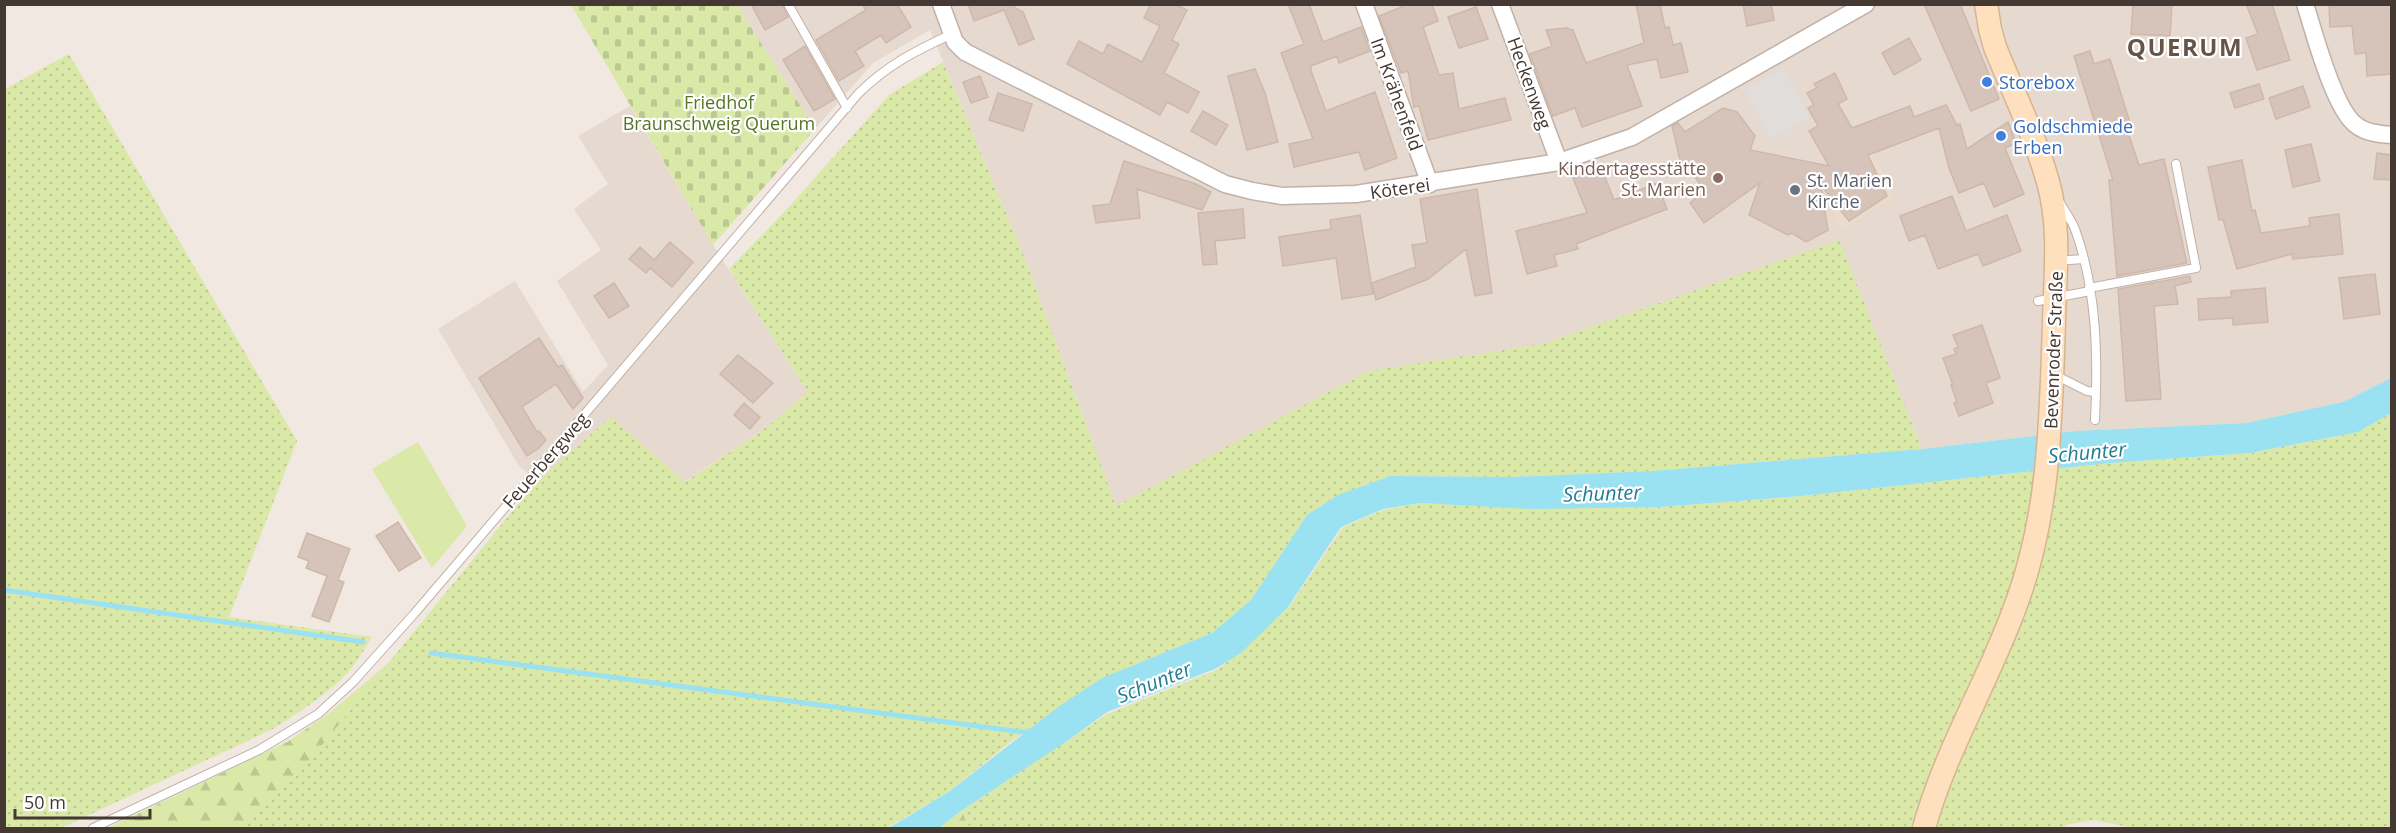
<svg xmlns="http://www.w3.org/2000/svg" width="2396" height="833" font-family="'Open Sans',sans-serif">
<defs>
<pattern id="grass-dots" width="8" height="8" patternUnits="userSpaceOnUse" patternTransform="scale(1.5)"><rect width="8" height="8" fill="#dae8a8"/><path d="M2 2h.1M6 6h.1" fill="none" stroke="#bcc891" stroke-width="1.8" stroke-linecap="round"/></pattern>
<pattern id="forest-firs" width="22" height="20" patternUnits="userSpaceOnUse" patternTransform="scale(1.5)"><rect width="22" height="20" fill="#dae8a8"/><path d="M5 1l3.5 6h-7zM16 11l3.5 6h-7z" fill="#bcc891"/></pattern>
<pattern id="cemetery-stones" width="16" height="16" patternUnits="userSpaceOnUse" patternTransform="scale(1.5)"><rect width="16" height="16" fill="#dae8a8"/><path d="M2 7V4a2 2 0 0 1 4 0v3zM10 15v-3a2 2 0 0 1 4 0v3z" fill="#bcc891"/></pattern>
</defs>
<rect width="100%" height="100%" fill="#f1e9e1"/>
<path fill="#e6d9cf" d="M737,5H2391V378L2343,402L2246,423L2076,431L1922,449L1839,241L1542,344L1368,372L1116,506L1027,264L930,30L873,63L815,129Z
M630,106L713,245L808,392L767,427L684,482L611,417L537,481L519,466L438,329L515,281L583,392L608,365L557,281L601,250L574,209L608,184L578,136Z"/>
<path fill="#ebdbcb" d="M1867,138L1895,198L1842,229L1833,212V167Z"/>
<path fill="url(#grass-dots)" d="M69,54L297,441L229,617L372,637C367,645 362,653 357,661C338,688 301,711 273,729L61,828H5V89Z
M943,62L1027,264L1116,506L1368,371L1542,344L1839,240L1922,449L1653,471L1511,477L1390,476L1338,495L1307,515L1251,600L1212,633L1102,678L1009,743L951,790L887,828H242L298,774L537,481L611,417L685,482L767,427L808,392L729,269L788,208L889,95Z
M2391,413V828H2133L2093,820L2066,825L2065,828H970L961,811L1107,714L1219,669L1289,607L1343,527L1383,510L1421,503L1533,508L1659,507L1801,496L2110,463L2250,453L2358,432Z"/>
<path fill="url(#forest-firs)" d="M392,660L298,774L242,828H108L287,742L328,714Z
M961,811L970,828H939Z"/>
<path fill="url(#cemetery-stones)" d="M571,5H737L815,129L713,245Z"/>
<path fill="#dae8a8" d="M418,442L467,526L432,568L372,469Z"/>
<path fill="#e1dddb" d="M1783,69L1810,118L1771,139L1744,90Z"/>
<path fill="#9ae2f2" d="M2391,378V413L2358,432L2250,453L2110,463L1801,496L1659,507L1533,509L1421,503L1383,509L1341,527L1288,607L1242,652L1217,668L1107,712L1067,741L961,811L939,828H889L950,791L1058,707L1102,678L1212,633L1251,600L1307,515L1338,495L1390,476L1511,477L1653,471L1922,449L2076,431L2246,423L2343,402Z"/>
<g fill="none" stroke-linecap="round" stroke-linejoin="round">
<path stroke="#9ae2f2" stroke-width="5" d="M4,590L363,642
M431,653L1030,733"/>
</g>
<path fill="#d6c4ba" stroke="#ceb8aa" stroke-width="1.5" d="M751,4H782L788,17L765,30Z
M862,4H897L911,27L886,43L881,35L855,51L864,66L839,81L816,40L866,10Z
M968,4H1015L1014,7L1023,12L1034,39L1019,45L1004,10L974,21Z
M1151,4H1175L1187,10L1172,40L1179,44L1164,73L1199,92L1188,113L1167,102L1160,115L1067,64L1079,41L1103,54L1108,44L1142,62L1160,26L1144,18Z
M1288,4H1309L1323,42L1361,27L1370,51L1339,63L1337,56L1311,66V71L1326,111L1375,92L1397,158L1365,170L1359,152L1294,167L1289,144L1313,139L1281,53L1304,44Z
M1401,4H1432L1438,21L1423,27L1439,75L1453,73L1459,109L1505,98L1511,120L1428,140L1419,106L1414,107L1408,71L1401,73L1379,16L1402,7Z
M1636,4H1660L1665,28L1669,27L1673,45L1681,43L1688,72L1661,78L1657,59L1627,65L1642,106L1582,127L1575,108L1553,116L1530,54L1552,46L1546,30L1567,28L1573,30L1586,63L1644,43Z
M1743,4H1771L1774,20L1747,26Z
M1924,4H1960L1999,99L1971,111Z
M2133,4H2172L2170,36L2131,34Z
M2246,4H2272L2290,60L2257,70L2246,38L2258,34Z
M2329,4H2391V74L2367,76L2366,53L2355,54L2352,26L2330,27Z
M1476,7L1488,39L1459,48L1448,17Z
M1909,38L1921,60L1894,75L1882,53Z
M805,46L835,99L814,111L783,60Z
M2090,51L2094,64L2110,59L2132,129L2127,130L2139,165L2164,159L2187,263L2117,276L2109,180H2113L2074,56Z
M1255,69L1265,93L1278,142L1247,150L1228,76Z
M1835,73L1847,99L1838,104L1852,128L1910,106L1914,117L1946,105L1957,125L1960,124L1967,149L2008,122L2016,143L2005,148L2024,194L1994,207L1984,183L1959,193L1949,168L1939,128L1868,155L1887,196L1849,221L1821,185L1828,230L1806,242L1792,233L1788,235L1749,215L1760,183L1704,223L1690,203L1705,191L1684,162L1681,164L1672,126L1678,123L1685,132L1723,108L1737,112L1755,136L1750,150L1829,166L1809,131L1818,126L1808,108L1814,105L1807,93L1817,88L1814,84Z
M980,76L988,97L971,103L963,82Z
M2259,84L2264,99L2235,108L2230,93Z
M2303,86L2310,107L2276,119L2269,98Z
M998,93L1032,104L1023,131L989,120Z
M1203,111L1228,125L1216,145L1191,131Z
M2311,144L2320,181L2293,187L2285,150Z
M2377,153L2391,155V180L2374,179Z
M2242,160L2252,211L2255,210L2261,233L2310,226L2309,218L2339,214L2343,254L2293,259L2292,254L2237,269L2223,219L2219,220L2208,167Z
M1124,161L1196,184L1211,192L1202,210L1137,189L1140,218L1096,223L1093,206L1110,204Z
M1601,167L1614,200L1657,183L1667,209L1576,244L1578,249L1554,255L1557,266L1527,274L1516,231L1587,213L1573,178Z
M1477,189L1492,293L1475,296L1466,249L1428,279L1376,300L1372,283L1416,267L1412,245L1427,243L1420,199Z
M1952,196L1966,231L2007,215L2021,251L1983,266L1978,254L1938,269L1925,235L1909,241L1900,216Z
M1243,209L1245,238L1215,241L1217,264L1203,265L1198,213Z
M1360,215L1373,294L1342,299L1336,258L1283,266L1279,237L1331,229L1330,220Z
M670,242L693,262L672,287L650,268L646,273L629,259L640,247L654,260Z
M2375,274L2380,314L2344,319L2339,278Z
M2190,276L2191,282L2175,286L2178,304L2154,306L2161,399L2126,401L2118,289Z
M614,283L629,306L609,318L594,296Z
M2265,288L2268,322L2233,325V318L2199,320L2198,299L2231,297V291Z
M1982,325L2000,378L1986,383L1993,403L1959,416L1954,403L1957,402L1951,385H1953L1943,358L1956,354L1954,349L1958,347L1953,335Z
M539,338L558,367L562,365L583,398L573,409L556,384L522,407L537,432L539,431L546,440L539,448L527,456L479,378Z
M738,355L773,383L753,403L720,374Z
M744,403L760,417L750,429L734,415Z
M398,522L421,558L399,571L376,536Z
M307,533L350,549L338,580L344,582L329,622L312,616L327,576L306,568L309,561L298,557Z"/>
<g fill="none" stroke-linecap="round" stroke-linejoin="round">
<defs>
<path id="lane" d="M788,4L847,108
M2060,203C2066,213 2073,222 2076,232C2097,292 2098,356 2095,420
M2056,261L2083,259
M2089,288L2196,268L2176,164
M2038,301L2090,291
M2055,375L2087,391L2096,392
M93,828L259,750L318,714L353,682L414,614L858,94C887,65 915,51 952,34"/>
<path id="street" d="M941,4L955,42L965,52L1225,184L1252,191L1282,196L1356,194L1559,162L1632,137L1866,4
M1364,4L1430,184
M1500,4L1559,162
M2305,4C2314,32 2334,109 2356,125C2366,133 2379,134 2392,135"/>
<path id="secondary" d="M1924,828C1946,748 1991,677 2018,599C2050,510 2051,415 2054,322C2055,276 2061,227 2048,182C2036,138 2012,90 1995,47L1990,29L1986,4"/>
</defs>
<use href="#lane" stroke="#c0b1a7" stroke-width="10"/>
<use href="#street" stroke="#c0b1a7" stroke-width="19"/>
<use href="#secondary" stroke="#d7b491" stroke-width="25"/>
<use href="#lane" stroke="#fff" stroke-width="8"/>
<use href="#street" stroke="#fff" stroke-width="16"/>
<use href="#secondary" stroke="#ffe0be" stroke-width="22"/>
</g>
<g fill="#3f7fe0" stroke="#fff" stroke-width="2">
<circle cx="1987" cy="82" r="6"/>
<circle cx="2001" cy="136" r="6"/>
</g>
<circle fill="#8d6e63" stroke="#fff" stroke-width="2" cx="1718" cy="178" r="6"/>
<circle fill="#6b7280" stroke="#fff" stroke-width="2" cx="1795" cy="190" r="6"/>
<g text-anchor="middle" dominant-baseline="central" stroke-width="4.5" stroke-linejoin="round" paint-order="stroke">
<g font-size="18" fill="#366cbe" stroke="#fff" text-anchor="start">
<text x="1999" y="82">Storebox</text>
<text x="2013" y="126">Goldschmiede<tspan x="2013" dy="21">Erben</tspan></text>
</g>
<g font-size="18" fill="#433832" stroke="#fff">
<text transform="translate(1530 83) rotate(70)">Heckenweg</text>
<text transform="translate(1397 94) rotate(70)">Im Krähenfeld</text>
<text transform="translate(1400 188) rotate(-8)">Köterei</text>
<text transform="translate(2053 350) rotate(-88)">Bevenroder Straße</text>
<text transform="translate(545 460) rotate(-49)">Feuerbergweg</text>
</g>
<g font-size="18" fill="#567525" stroke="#fff">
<text x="719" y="102">Friedhof<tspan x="719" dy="21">Braunschweig Querum</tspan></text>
</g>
<g font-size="18" fill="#785e54" stroke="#fff" text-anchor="end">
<text x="1706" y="168">Kindertagesstätte<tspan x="1706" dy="21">St. Marien</tspan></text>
</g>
<g font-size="18" fill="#5b616d" stroke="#fff" text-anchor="start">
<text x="1807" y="180">St. Marien<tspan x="1807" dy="21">Kirche</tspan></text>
</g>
<g font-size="20" font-style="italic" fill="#247c91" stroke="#fff">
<text transform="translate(2087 452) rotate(-5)">Schunter</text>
<text transform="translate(1602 493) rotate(-2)">Schunter</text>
<text transform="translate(1154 682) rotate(-22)">Schunter</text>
</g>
<g font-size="24" font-weight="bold" letter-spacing="1.5" fill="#665449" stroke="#fff">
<text x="2185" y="46">QUERUM</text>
</g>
</g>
<rect width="2396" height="833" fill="none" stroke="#433832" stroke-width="12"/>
<path d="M15 809v9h135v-9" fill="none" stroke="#433832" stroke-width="3"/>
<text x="24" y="809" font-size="18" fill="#433832" stroke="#ffffff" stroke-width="4.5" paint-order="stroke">50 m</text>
</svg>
